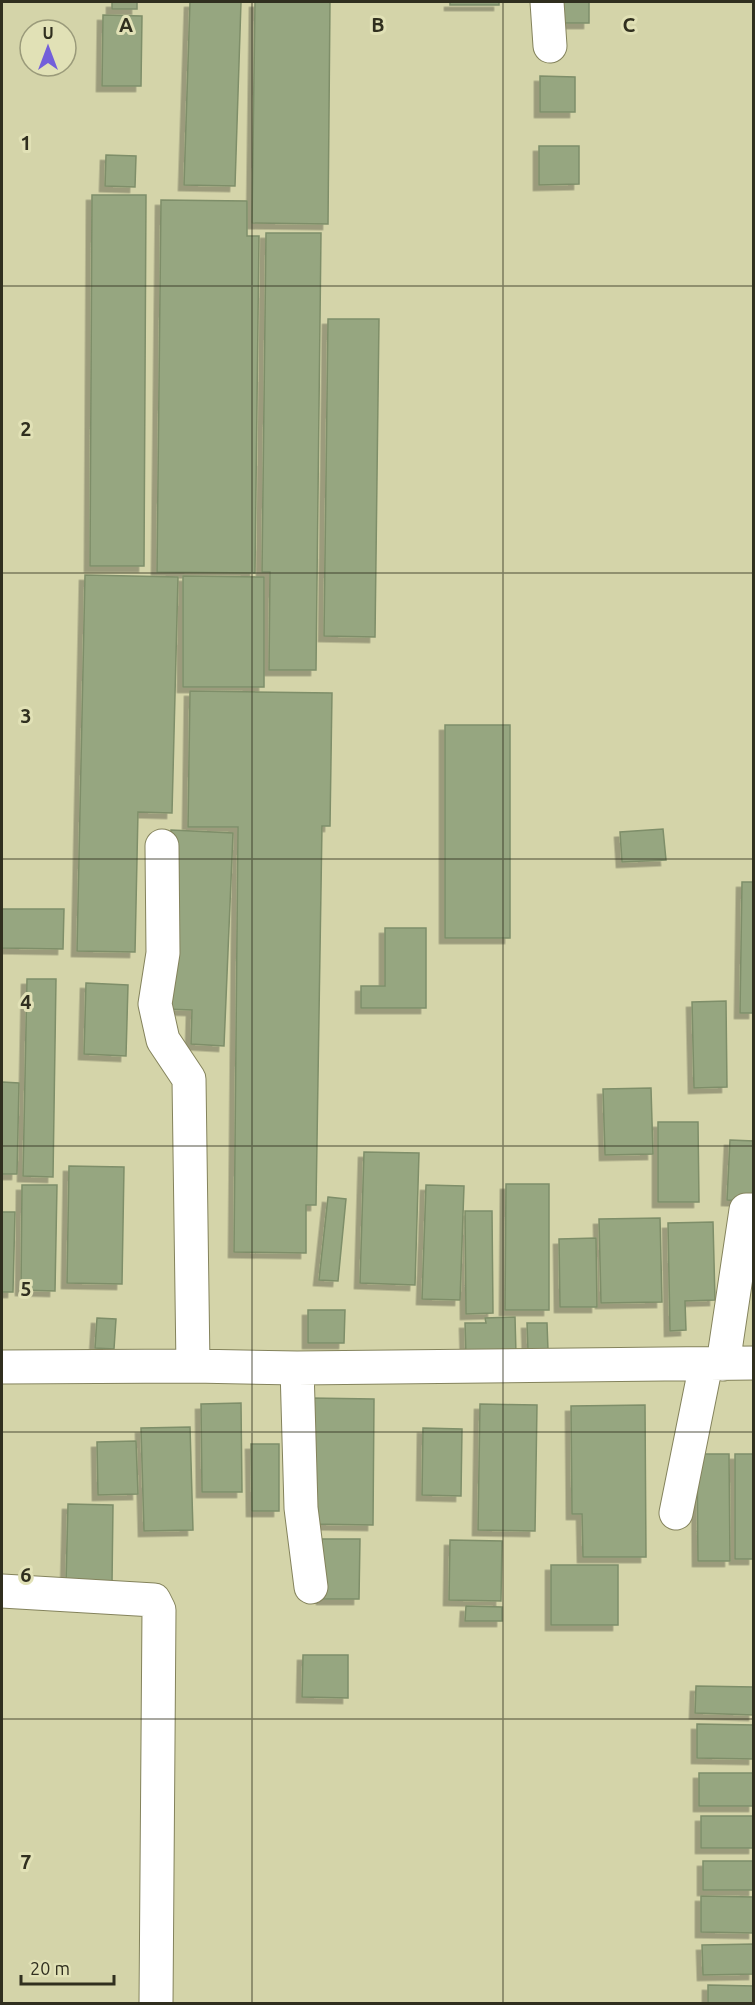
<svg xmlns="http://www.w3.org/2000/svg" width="755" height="2005" font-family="Ubuntu,sans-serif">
<defs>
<filter id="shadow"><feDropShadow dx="-5.5" dy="5.5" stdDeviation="0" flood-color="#0004"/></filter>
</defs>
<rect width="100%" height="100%" fill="#d4d4a9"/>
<path fill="#96a680" stroke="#7e8e69" stroke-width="1.5" filter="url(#shadow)" d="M112,2H137V9H112Z
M190,2H241L235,186L184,185Z
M255,2H330L328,224L252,223Z
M450,2H499V5H450Z
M551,2H589V23H551Z
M103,15L142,16L141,86H102Z
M540,76L575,77V112H540Z
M539,146H579V184L539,185Z
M106,155L136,156L135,187L105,186Z
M92,195H146L144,566H90Z
M161,200L247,201V236H259L255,573L157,572Z
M266,233H321L316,670H269L270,572H262Z
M328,319H379L375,637L324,636Z
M85,575L178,577L172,813L138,812L135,952L77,951Z
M183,576L264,577V687H183Z
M190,691L332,693L330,826H322L316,1205H306V1253L234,1252L238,827H188Z
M445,725H510V938H445Z
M663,829L666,860L622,862L620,832Z
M171,830L233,833L224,1046L191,1044L192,1010L165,1009Z
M742,882H754V1013H740Z
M2,909H64L63,949L2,948Z
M385,928H426V1008H361V986H385Z
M27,979H56L53,1177L23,1176Z
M86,983L128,985L126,1056L84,1054Z
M726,1001L727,1087L694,1088L692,1002Z
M2,1082L19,1083L17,1174H2Z
M651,1088L653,1154L605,1155L603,1089Z
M658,1122H698L699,1202H658Z
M730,1140L754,1141V1201L727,1200Z
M364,1152L419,1153L415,1285L360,1283Z
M69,1166L124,1167L122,1284L67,1283Z
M506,1184H549V1310H505Z
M22,1185H57L55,1291L21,1290Z
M426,1185L464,1186L460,1300L422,1299Z
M328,1197L346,1199L338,1281L319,1280Z
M465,1211H492L493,1313L466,1314Z
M2,1212H15L13,1292H2Z
M660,1218L662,1302L601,1303L599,1219Z
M713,1222L715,1300L685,1301L686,1330L670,1331L668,1223Z
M596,1238L597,1307H560L559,1239Z
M308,1310H345L344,1343H308Z
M515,1317L516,1354L466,1356L465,1323H486L485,1318Z
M97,1318L116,1319L114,1349L95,1348Z
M527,1323H547L548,1350L528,1351Z
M310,1398L374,1399L373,1525L308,1524Z
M241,1403L242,1492H202L201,1404Z
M480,1404L537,1405L535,1531L478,1530Z
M645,1405L646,1557H583L582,1514H572L571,1406Z
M190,1427L193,1530L144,1531L141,1428Z
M423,1428L462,1429L461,1496L422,1495Z
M136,1441L138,1494L98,1495L97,1442Z
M251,1444H279V1511H252Z
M697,1454H729L730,1561H698Z
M735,1454H754V1559H735Z
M68,1504L113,1505L112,1584L66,1583Z
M322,1539H360L359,1599H322Z
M450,1540L502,1541L501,1601L449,1600Z
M551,1565H618V1625H551Z
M466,1606L502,1607V1621H465Z
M303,1655H348V1698L302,1697Z
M696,1686L754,1687V1715L695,1713Z
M697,1724L754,1725V1759L697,1758Z
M699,1773H754V1806H699Z
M701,1816H754V1848H701Z
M703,1861H754V1890H703Z
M701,1896L754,1897V1933L701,1932Z
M754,1944V1974L703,1975L702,1945Z
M708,1985L754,1986V2004H708Z"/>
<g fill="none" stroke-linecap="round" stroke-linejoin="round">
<defs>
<path id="minor" d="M547,2L550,46
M162,846L163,953L155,1004L163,1040L189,1079L193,1366
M723,1364L746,1210H754
M2,1367L193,1366L297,1368L754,1363
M297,1368L301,1508L311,1587
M676,1513L706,1364
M2,1591L154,1600L159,1610L156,2004"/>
</defs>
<use href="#minor" stroke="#84835c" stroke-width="35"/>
<use href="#minor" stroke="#fff" stroke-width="33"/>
</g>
<path fill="none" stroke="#302f1f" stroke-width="1.5" stroke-opacity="0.55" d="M252,2V2004M503,2V2004M2,286H754M2,573H754M2,859H754M2,1146H754M2,1432H754M2,1719H754"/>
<g font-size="20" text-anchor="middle" font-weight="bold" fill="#302f1f" stroke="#e1e1b6" stroke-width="6" stroke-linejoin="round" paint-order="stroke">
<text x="126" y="32">A</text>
<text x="378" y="32">B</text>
<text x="629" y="32">C</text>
<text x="26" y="150">1</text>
<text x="26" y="436">2</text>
<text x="26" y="723">3</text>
<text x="26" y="1009">4</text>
<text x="26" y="1296">5</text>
<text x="26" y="1582">6</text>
<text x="26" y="1869">7</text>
</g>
<rect width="755" height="2005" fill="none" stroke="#302f1f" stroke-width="6"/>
<g transform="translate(48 48)"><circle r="28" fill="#e1e1b6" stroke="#9a9a7a" stroke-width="1.5"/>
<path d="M0-4.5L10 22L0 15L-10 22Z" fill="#735fda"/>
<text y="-9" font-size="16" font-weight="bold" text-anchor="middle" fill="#302f1f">U</text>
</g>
<path d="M21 1975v9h93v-9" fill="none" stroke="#302f1f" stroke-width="3"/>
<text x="30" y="1975" font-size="18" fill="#302f1f" stroke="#e1e1b6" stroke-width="4.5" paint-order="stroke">20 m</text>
</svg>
